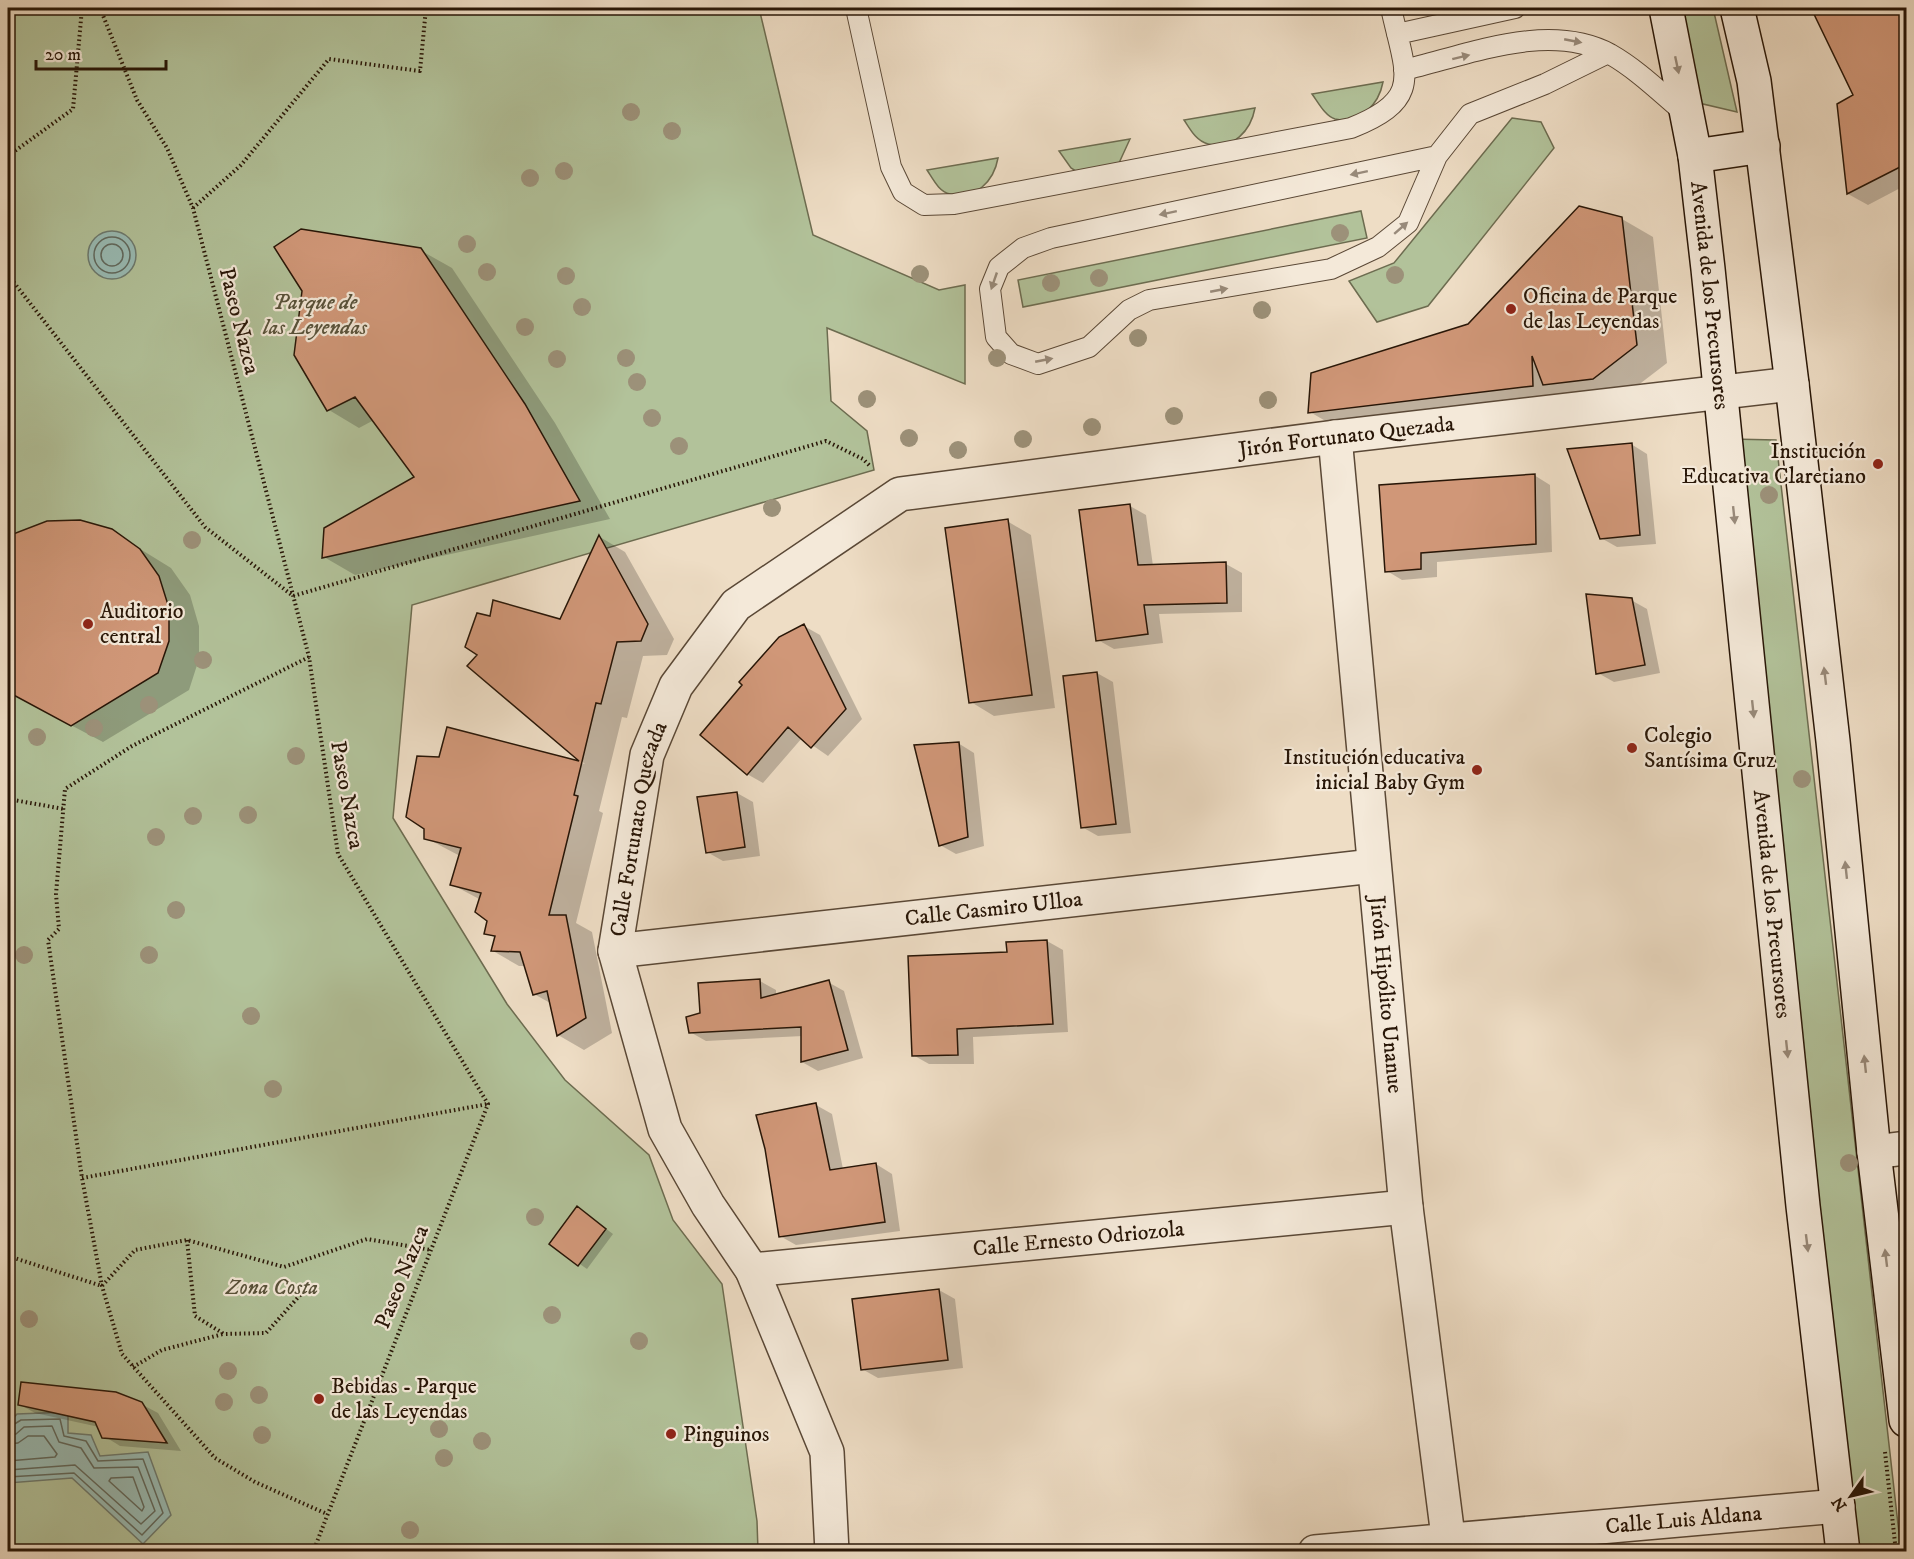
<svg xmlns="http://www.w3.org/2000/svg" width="1914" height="1559" font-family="'IM FELL DW Pica',serif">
<rect width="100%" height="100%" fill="#eeddc5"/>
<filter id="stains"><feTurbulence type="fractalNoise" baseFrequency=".00333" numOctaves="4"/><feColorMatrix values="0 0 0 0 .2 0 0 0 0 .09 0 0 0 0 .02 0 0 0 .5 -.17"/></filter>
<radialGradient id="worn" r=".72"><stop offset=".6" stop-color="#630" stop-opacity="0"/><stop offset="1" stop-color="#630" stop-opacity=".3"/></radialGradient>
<path fill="#b2c29a" stroke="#6d6c50" stroke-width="1.5" d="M8,8H759L813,235L939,290L965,285V384L827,328L831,401L867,431L874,470L412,605L393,818L507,1004L565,1080L649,1155L673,1220L722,1284L757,1521L758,1551L8,1552Z
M1674,8H1713L1737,112L1699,103Z
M1383,82C1379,104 1360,125 1335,119C1325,116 1318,102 1312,94Z
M1255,108C1251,130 1233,151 1208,144C1196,141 1190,129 1184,120Z
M1512,118L1541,122L1554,148L1428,306L1377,322L1349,281L1394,263Z
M1130,139L1119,163L1082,175L1071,168L1059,151Z
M998,158C994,181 975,201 950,194C939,192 933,179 927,170Z
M1361,211L1367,238L1023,307L1018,280Z
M1730,439L1776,440L1901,1551H1858Z"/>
<path fill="#99bcb5" stroke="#6c7a6f" stroke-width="1.5" d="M88 255a24 24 0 1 1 48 0a24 24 0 1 1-48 0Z
M68,1412V1433L91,1435L100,1456L148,1452L171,1515L143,1544L72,1478L8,1483V1424L17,1414Z"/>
<path fill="#0003" d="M1821,8H1906V185L1868,205L1848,194L1838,105L1855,96L1814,10Z
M1622,219L1653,237L1667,363L1624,396L1341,430L1310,412L1468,326Z
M420,250L452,268L555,423L610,519L355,575L324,557L416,478L374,420L359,428L329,410Z
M1631,444L1647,454L1656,544L1617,547L1601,538Z
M1534,475L1550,485L1552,552L1437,562V577L1402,580L1387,571Z
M1130,506L1146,515L1153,566L1226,564L1242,573V612L1159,614L1163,643L1114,649L1098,640Z
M1007,521L1031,535L1055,708L994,716L971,702Z
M111,531L171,568L190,595L199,626V659L189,690L103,742L8,692V540L16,534Z
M600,537L625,552L674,639L667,655L643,656L627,718L622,717L599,811L603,813L576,923L592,932L612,1033L584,1050L558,1035L552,1004L534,994L526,966H519L493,951L496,938L486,933L489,920L481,900L451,884L460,856L426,838L440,758L448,729L585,764L470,666L480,655L491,618L561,620Z
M1631,600L1647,609L1660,673L1614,682L1598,673Z
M804,626L820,635L862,719L828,756L802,738L763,783L747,774L744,685Z
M1097,673L1113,682L1131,833L1098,836L1082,827Z
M958,743L974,753L984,846L956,854L940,845Z
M737,793L753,802L760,856L723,861L707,852Z
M1047,941L1063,950L1068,1032L973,1037L974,1064H929L913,1055L1009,954Z
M760,981L776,990V995L828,982L844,991L863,1058L818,1071L802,1062L803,1036L706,1041L690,1032L702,1015Z
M816,1105L832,1114L843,1169L876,1164L892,1174L900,1231L796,1245L780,1236Z
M585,1213L613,1234L587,1269L551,1244Z
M939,1290L955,1299L963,1368L878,1378L862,1369Z
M19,1404H141L158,1413L181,1451L120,1446L104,1436L99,1427L35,1413Z"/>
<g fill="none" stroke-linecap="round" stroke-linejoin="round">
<path stroke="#60695e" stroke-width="1.5" d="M94 255a18 18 0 1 1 36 0a18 18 0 1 1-36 0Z
M101 255a11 11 0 1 1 22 0a11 11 0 1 1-22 0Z
M8,1428L21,1420L60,1419L64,1436L86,1441L98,1461L143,1459L163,1513L142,1535L74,1473L8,1477
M8,1435L16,1434L24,1427L52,1426L59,1442L81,1448L94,1468L138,1467L155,1511L141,1524L75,1465L8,1470
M8,1444L18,1443L28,1436H44L57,1454L55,1457L8,1461
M133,1477L144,1507L142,1511L109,1481L111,1478Z"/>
</g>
<path fill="#d09778" stroke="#281607" stroke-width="1.5" d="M1811,8H1906V164L1847,194L1837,104L1853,95Z
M1579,206L1622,217L1637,345L1593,379L1543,385L1532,356L1533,386L1308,413L1311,373L1468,324Z
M301,229L421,248L525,404L580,501L322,558L324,528L414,477L355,397L327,411L294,355L302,291L274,247Z
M1632,443L1640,535L1600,539L1567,449Z
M1535,474L1536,544L1421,553V569L1385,572L1379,485Z
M1130,504L1138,565L1226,562L1227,603L1144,605L1148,634L1096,641L1079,510Z
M1008,519L1032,695L969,703L945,528Z
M80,520L112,529L140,549L159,576L169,608V641L158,673L71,726L8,692V536L47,521Z
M599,535L648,624L641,641L617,642L601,704L596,703L574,795L578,796L549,915H566L586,1018L557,1036L547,991L533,995L520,952L491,951L495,936L484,934L487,921L475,912L481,893L450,885L461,848L424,839V829L406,817L417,756L439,757L447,727L579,761L467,666L477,655L465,647L477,613L490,616L493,600L560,619Z
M1586,594L1632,598L1645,665L1596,674Z
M804,624L846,709L811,748L788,727L747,775L700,735L742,685L739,682L779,637Z
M1097,672L1116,824L1081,828L1063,676Z
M959,742L968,837L939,846L914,745Z
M737,792L745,847L706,853L697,797Z
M1047,940L1053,1024L957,1029L958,1055L912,1056L908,956L1007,952L1006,942Z
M760,979L761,998L829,980L848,1050L801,1062V1027L689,1033L686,1017L700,1013L698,983Z
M816,1103L830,1170L876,1163L885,1222L779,1237L765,1149L756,1115Z
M577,1206L606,1229L578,1266L549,1244Z
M939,1289L948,1360L861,1370L852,1299Z
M21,1382L116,1392L142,1402L167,1443L102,1438L95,1422L18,1405Z"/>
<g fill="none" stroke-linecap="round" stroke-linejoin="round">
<defs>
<path id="lane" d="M856,8L891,167L903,192L924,205L954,204L1351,128C1425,99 1405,73 1391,8
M1397,34L1515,8
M1404,70C1468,55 1548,21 1610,54C1638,70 1661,93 1686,114
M1437,156L1051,238L1023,248L999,267L990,289L996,337L1011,354L1038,364L1089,347L1129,310L1149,300L1331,269L1378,247L1408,223L1437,156L1470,114L1545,84L1608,53"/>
<g id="street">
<path id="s1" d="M1335,437L1406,1207L1450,1552"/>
<path id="s2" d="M615,951L1373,866"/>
<path d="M1874,1152L1906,1148"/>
<path id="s3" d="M752,1270L1406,1207"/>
<path id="s4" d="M832,1552L827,1452L752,1270L708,1205L665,1129L615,951L647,755L676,686L736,605L900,494L1335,437L1792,384"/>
<path id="s5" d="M1315,1552L1838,1506"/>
</g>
<g id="secondary">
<path id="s6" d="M1666,8L1695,156L1708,269L1803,1206L1843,1552"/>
<path d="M1737,8L1754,81L1792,384L1833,741L1874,1152L1906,1420"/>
<path d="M1695,156L1763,146"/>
</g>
</defs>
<use href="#lane" stroke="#5a4836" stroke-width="22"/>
<use href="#street" stroke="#5a4836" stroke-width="36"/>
<use href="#secondary" stroke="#281607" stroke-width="36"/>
<path stroke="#281607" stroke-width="4" stroke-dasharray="1.5 3" stroke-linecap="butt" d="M100,8L137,100L167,148L193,208L309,657L338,854L488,1104L313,1552
M8,156L73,109L82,8
M193,208L241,165L329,59L420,71L426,8
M8,275L205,527L293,596L826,441L863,459L871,467
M309,657L132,746L65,789L56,894L59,929L48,940L82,1178L102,1286L122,1354L215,1458L255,1482L327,1514
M8,799L64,809
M82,1178L488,1104
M187,1240L195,1316L224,1334L266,1333L302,1293
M8,1256L102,1286L135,1250L187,1240L284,1267L367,1239L431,1250
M133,1367L162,1350L223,1334
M1885,1452L1896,1552"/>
<use href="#lane" stroke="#f4e9d9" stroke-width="20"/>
<use href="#street" stroke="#f4e9d9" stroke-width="33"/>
<use href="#secondary" stroke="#f4e9d9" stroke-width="33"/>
</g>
<g fill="#9c9179">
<circle cx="631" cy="112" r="9"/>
<circle cx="672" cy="131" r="9"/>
<circle cx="564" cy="171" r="9"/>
<circle cx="530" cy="178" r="9"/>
<circle cx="1340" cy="233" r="9"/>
<circle cx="467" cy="244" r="9"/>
<circle cx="487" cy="272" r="9"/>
<circle cx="920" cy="274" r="9"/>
<circle cx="1395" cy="275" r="9"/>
<circle cx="566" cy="276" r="9"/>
<circle cx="1099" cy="278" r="9"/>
<circle cx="1051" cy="283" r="9"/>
<circle cx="582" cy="307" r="9"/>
<circle cx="1262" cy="310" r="9"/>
<circle cx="525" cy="327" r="9"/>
<circle cx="1138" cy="338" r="9"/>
<circle cx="626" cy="358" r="9"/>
<circle cx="997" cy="358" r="9"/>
<circle cx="557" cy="359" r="9"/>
<circle cx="637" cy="382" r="9"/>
<circle cx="867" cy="399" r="9"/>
<circle cx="1268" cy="400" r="9"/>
<circle cx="1174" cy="416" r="9"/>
<circle cx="652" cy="418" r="9"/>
<circle cx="1092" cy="427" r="9"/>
<circle cx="909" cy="438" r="9"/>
<circle cx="1023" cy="439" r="9"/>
<circle cx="679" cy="446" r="9"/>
<circle cx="958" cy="450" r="9"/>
<circle cx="1769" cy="495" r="9"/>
<circle cx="772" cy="508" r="9"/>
<circle cx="192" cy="540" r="9"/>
<circle cx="203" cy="660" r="9"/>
<circle cx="149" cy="705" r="9"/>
<circle cx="94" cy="728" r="9"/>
<circle cx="37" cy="737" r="9"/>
<circle cx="296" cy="756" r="9"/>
<circle cx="1802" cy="779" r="9"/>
<circle cx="248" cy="815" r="9"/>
<circle cx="193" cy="816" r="9"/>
<circle cx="156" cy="837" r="9"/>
<circle cx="176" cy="910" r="9"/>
<circle cx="24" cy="955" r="9"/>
<circle cx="149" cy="955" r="9"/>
<circle cx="251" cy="1016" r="9"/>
<circle cx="273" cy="1089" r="9"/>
<circle cx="1849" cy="1163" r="9"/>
<circle cx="535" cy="1217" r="9"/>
<circle cx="552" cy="1315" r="9"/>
<circle cx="29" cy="1319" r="9"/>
<circle cx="639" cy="1341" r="9"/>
<circle cx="228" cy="1371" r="9"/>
<circle cx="259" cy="1395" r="9"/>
<circle cx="224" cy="1402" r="9"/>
<circle cx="439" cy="1429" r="9"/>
<circle cx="262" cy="1435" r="9"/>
<circle cx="482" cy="1441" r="9"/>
<circle cx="444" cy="1458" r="9"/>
<circle cx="410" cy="1530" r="9"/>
</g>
<defs><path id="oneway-solid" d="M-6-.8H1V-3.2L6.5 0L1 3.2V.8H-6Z" transform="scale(1.5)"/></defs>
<g fill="#988a7a">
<use href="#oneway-solid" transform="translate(1573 41) rotate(11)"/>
<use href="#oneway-solid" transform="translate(1461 57) rotate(-14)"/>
<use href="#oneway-solid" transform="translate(1677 65) rotate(78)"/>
<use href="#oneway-solid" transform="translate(1359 173) rotate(168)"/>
<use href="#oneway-solid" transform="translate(1168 213) rotate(168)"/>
<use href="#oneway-solid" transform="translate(1401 228) rotate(-41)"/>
<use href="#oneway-solid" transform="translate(994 281) rotate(109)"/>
<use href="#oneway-solid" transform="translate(1219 290) rotate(-11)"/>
<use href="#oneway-solid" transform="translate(1044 360) rotate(-11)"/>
<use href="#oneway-solid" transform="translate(1734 515) rotate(84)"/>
<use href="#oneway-solid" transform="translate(1825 676) rotate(-97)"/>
<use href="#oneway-solid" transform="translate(1753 709) rotate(84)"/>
<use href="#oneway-solid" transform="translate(1846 870) rotate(-96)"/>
<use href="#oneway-solid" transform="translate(1787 1049) rotate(84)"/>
<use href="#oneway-solid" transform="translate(1865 1064) rotate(-96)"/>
<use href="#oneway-solid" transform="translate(1807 1243) rotate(83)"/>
<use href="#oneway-solid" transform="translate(1886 1258) rotate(-97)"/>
</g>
<g fill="#8f2418" stroke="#f4e9d9" stroke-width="2">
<circle cx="1511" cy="309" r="6"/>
<circle cx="1878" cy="464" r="6"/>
<circle cx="88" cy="624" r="6"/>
<circle cx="1632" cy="748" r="6"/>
<circle cx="1477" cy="770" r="6"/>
<circle cx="319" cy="1399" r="6"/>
<circle cx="671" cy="1434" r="6"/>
</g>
<g text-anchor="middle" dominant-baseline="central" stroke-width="4.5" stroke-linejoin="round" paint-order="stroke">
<g font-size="22" fill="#281607" stroke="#f4e9d9">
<text stroke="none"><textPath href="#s6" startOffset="291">Avenida de los Precursores</textPath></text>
<text transform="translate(239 321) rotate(76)">Paseo Nazca</text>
<text stroke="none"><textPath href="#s4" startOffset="1670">Jirón Fortunato Quezada</textPath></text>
<text transform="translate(347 795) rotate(80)">Paseo Nazca</text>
<text stroke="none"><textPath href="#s4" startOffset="772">Calle Fortunato Quezada</textPath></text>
<text stroke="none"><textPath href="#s6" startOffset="903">Avenida de los Precursores</textPath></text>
<text stroke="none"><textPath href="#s2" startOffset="381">Calle Casmiro Ulloa</textPath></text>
<text stroke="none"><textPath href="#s1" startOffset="560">Jirón Hipólito Unanue</textPath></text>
<text stroke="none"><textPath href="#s3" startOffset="328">Calle Ernesto Odriozola</textPath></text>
<text transform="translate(402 1277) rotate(-68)">Paseo Nazca</text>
<text stroke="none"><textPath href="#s5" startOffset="370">Calle Luis Aldana</textPath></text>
</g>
<g font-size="22" fill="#281607" stroke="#f4e9d9" text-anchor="start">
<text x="1523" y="296">Oficina de Parque<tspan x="1523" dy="25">de las Leyendas</tspan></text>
<text x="1866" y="451" text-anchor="end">Institución<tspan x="1866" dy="25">Educativa Claretiano</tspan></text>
<text x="100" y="611">Auditorio<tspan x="100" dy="25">central</tspan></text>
<text x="1644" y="735">Colegio<tspan x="1644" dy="25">Santísima Cruz</tspan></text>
<text x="1465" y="757" text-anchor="end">Institución educativa<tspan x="1465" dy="25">inicial Baby Gym</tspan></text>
<text x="331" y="1386">Bebidas - Parque<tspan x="331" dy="25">de las Leyendas</tspan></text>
<text x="683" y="1434">Pinguinos</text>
</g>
<g font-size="22" font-style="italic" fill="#58523a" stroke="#f4e9d9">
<text x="315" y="302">Parque de<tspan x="315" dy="25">las Leyendas</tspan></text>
<text x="272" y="1287">Zona Costa</text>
</g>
</g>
<rect width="1914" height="1559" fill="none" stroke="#eeddc5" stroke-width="30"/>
<rect x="9" y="9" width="1896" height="1541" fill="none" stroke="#281607" stroke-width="3"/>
<rect x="15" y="15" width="1884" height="1529" fill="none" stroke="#281607" stroke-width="1.5"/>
<g transform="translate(1851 1496) rotate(236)" stroke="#f4e9d9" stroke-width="4.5" paint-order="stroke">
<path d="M0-4.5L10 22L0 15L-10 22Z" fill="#281607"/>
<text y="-9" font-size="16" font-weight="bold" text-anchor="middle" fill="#281607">N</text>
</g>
<path d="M36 60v9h130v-9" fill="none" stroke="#281607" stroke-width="3"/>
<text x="45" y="60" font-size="18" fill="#281607" stroke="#f4e9d9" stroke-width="4.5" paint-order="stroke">20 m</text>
<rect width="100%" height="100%" filter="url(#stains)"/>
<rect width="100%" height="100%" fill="url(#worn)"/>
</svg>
